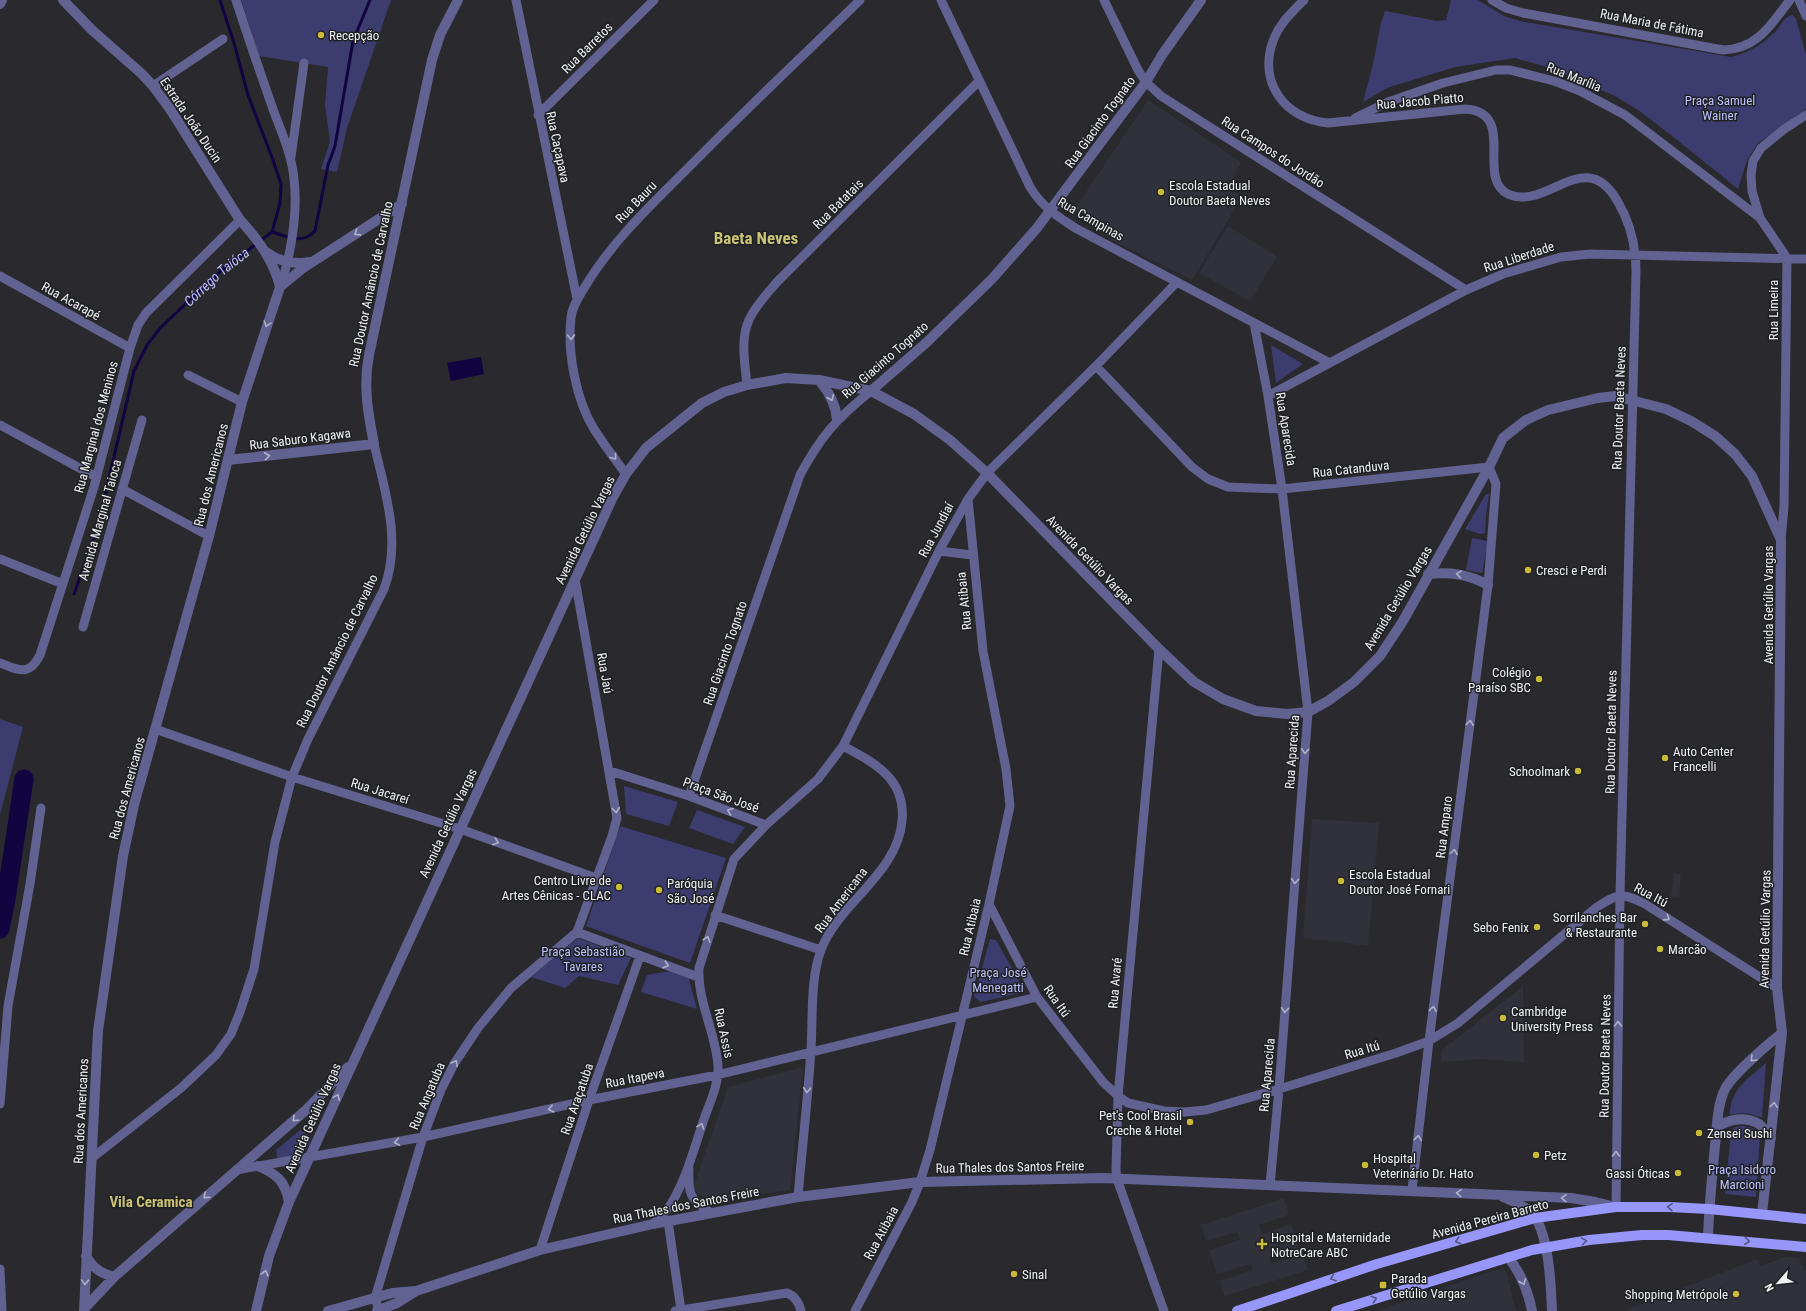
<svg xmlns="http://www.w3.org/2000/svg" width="1806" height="1311" font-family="'Roboto Condensed',sans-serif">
<rect width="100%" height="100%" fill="#29292e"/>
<path fill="#30313b" d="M1148,100L1241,162L1229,187L1242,197L1192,280L1116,242L1072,213Z
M1228,226L1277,257L1250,301L1199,273Z
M1312,819L1379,823L1368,946L1303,938Z
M1674,873L1681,875L1679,897L1671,896Z
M1523,986L1524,1063L1484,1059L1441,1062L1442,1050Z
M803,1067L790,1190L708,1202L693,1188L728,1087Z
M1284,1198L1289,1215L1259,1225L1262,1234L1291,1224L1299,1247L1269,1257L1270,1264L1303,1254L1308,1270L1225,1296L1220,1281L1253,1270L1251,1264L1217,1274L1209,1250L1240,1240L1237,1232L1206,1241L1201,1225Z
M1786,1257L1799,1258L1804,1270H1806V1311H1624L1757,1259L1760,1266Z
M1495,1270L1506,1271L1516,1311H1377Z"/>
<path fill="#3d3c6e" d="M241,0H391L347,128L337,172L321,169L330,142L325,105L328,67L259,56Z
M1451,0H1478L1504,16L1520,21L1731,57C1748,53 1763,44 1775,32C1781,26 1784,16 1793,15L1796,19L1806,55V109L1758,143L1747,160L1738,189L1671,135L1638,110L1615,96L1550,68L1515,58L1455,67L1387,88L1363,102L1373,64L1381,23L1385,11L1437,21L1446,20Z
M1271,345L1303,364L1276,383Z
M1486,494H1489L1486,515L1485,533L1480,534L1465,529Z
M1472,538L1488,541L1482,573L1466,570Z
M0,719L23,727L0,815Z
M624,786L678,802L669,826L626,814Z
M697,810L745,827L733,844L689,828Z
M620,826L726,858L690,963L586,926Z
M578,938L631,958L618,985L579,976L565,988L531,977Z
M990,939L996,940L1023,988L1020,993L981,1002L974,997Z
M670,971L688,976L697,1009L641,992L647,975Z
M1766,1063L1762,1118C1751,1113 1743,1112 1730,1115C1729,1090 1749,1078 1766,1063Z
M1741,1126C1750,1127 1754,1127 1760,1135L1756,1197L1725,1194L1731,1131L1735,1127Z
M300,1130L311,1137C309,1154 294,1157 280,1159L277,1157L276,1150Z"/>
<path fill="#120341" d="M481,357L484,374L451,381L447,363Z"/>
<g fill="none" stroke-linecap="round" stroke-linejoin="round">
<g stroke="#120341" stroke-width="3">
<path d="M220,0L234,43L248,95L273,160L281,184L280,203L272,232"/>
<path d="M272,232C289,237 301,245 315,231L328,165L335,146L353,41L370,0"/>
<path id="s1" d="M74,594L97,530L134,371L147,345L161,327L222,270L272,232"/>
</g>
<path stroke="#120341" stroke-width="19" d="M0,929L6,899L24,779"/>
<path stroke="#616291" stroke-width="9" d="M236,0C248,37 261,75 274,112C282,133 292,156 294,179C298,212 291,256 280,287
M516,0L577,299
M941,0L1030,187C1043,208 1057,216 1077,229L1328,362
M1104,0L1138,70L1146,82L1161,96L1466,290
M1304,0C1292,12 1279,24 1273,41C1258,83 1285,119 1328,123L1465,109C1518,112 1475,178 1508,194C1547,212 1585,143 1618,202C1631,224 1636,246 1636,272L1620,895L1616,1207
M1492,0L1506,8L1523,13L1723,50C1758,49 1771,24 1790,0
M1799,0L1806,16
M153,86L223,39
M538,115L654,0
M1355,118L1388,102L1443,83L1496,70H1510L1554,81L1580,91L1625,115L1760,218
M291,157L304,63
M0,276L130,348
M1254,323L1268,396L1282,489L1308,712L1279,1089L1270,1185
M1096,366L1192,467L1208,479L1228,487L1282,489L1489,467L1496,484L1488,585L1429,1041L1412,1190
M188,375L242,402
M747,385C745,364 740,339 749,320C755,306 767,294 777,282L979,81
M1268,396L1466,290L1503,274L1561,257L1590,254L1806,259
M0,425L96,477
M626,474C615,459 604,445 594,429C576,400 567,352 571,318C572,306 580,295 586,285C614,239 653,203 691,165C746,109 804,55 860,0
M122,489L209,536
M1781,540L1784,507L1787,258L1760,218L1752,191L1751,175L1753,161L1761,148L1783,130L1806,115
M939,551L972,555
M0,559L63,584
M575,579L617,818L612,836L577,932
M83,627L142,420
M1159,649L1118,1096L1116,1170L1117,1179L1164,1311
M0,663C19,670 29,677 40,655L94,487L130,348L138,325L146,313L240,220
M155,729L292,777L460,829L596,878
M610,771L689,796L766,825
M689,796L800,475C821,436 836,419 871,391
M989,904L1037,997L1103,1082L1118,1096L1128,1103L1164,1111L1185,1112L1206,1110L1279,1089L1396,1053L1429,1041L1458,1023L1597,907C1619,893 1621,892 1645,904L1777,988
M715,915L821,950
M577,932L698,977
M0,1104L8,1006L30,884L41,808
M92,1158L181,1088L216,1055L231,1034L240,1012L254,969L275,842L292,777L308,739L384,589C402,541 385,491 374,444
M689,1168C688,1192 689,1200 710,1212
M236,1170L423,1137L589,1100L717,1075L1037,997
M798,1197C802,1148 808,1098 811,1049C813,1019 810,979 821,950C838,904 898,873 902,821C906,779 875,763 843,746
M668,1221L681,1310
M653,1224C659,1218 666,1212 671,1204C686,1179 694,1149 703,1122C709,1104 719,1085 718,1066C716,1033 697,1001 699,968L734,859L766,825L818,779L843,746L939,551L968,499L987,473L1096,366L1177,282
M540,1250L589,1100L640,956
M0,1269L2,1311
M379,1310L375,1298L423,1137L441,1090L454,1064L478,1028L511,988L577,932
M675,1311L787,1293C795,1296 799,1303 801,1311
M855,1311L912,1202L920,1182L930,1150L989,904L1010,806L1006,769L983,651L968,499"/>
<path stroke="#616291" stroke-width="10" d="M63,0L92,30L142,74L153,86L170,109L240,220C258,239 274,261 280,287
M0,4L2,0
M266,252C280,262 294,265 310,262
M819,380C829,392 836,404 837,420
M871,391L926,343L992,279L1037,228L1146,82L1162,55L1201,0
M228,460L374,444C368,413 363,386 369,355L432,60L440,35L458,0
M1428,574C1451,572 1468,574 1488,585
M1717,1127C1729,1119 1745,1116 1759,1124C1763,1127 1767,1134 1771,1138
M258,1166C277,1174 285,1181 289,1202
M1503,1197C1512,1201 1523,1205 1531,1212C1549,1230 1551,1286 1552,1311
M1708,1238C1709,1207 1712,1176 1715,1146C1717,1128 1717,1105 1725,1089C1733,1074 1768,1044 1782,1033
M86,1256C93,1268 100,1273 114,1277
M1508,1257C1521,1273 1528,1291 1532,1311
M84,1309L114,1277L306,1110L348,1067
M84,1311L98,1031L123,856L134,805L209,536L242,402L280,287L303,268L402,204
M256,1311L269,1256L289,1202L613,497L626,474L646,448L702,403L724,392L747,385L786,378L819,380L871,391L914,414L950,440L987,473L1159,649L1194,682L1223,699L1256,711L1287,714L1308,712L1328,701L1354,682L1380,656L1403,621L1489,467L1503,438L1526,420L1548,410L1598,398L1615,396L1666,409L1691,421L1715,436L1735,454L1752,476L1781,540L1777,988L1782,1033L1762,1214
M328,1311L392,1293L416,1291L540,1250L653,1224L798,1197L920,1182L1103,1178L1571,1198L1595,1202L1616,1207
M377,1311L397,1303L416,1291"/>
<path stroke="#9797fa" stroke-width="10" d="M1237,1311L1377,1264L1535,1218L1616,1207H1669L1709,1209L1806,1219
M1336,1311L1532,1250L1589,1240L1642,1235H1668L1806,1247"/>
</g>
<defs><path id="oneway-chevron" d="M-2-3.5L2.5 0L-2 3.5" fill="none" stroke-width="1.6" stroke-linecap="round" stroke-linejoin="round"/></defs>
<g stroke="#b0b1c7">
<use href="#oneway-chevron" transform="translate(357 233) rotate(147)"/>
<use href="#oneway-chevron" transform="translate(267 324) rotate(108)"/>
<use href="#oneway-chevron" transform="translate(571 337) rotate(89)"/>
<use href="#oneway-chevron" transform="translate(831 398) rotate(67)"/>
<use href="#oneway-chevron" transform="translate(267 456) rotate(-7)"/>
<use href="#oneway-chevron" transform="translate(614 457) rotate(54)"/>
<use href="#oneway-chevron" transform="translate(1459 574) rotate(-171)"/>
<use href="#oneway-chevron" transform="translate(1470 723) rotate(-83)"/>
<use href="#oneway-chevron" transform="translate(1305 751) rotate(94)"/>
<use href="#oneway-chevron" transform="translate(616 810) rotate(83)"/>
<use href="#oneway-chevron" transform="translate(730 811) rotate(-159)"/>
<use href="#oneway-chevron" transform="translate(496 842) rotate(20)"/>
<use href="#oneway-chevron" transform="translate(1454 852) rotate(-83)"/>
<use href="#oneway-chevron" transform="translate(1295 881) rotate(94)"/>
<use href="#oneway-chevron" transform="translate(1667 918) rotate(33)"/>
<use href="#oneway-chevron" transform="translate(707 939) rotate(-73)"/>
<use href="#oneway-chevron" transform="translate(666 965) rotate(19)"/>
<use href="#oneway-chevron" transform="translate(1433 1009) rotate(-83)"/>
<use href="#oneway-chevron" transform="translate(1285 1010) rotate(94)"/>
<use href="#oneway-chevron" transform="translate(1618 1024) rotate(-89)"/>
<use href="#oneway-chevron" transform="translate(1753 1059) rotate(135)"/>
<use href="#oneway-chevron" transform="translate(455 1063) rotate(-61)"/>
<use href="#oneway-chevron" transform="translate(807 1090) rotate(95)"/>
<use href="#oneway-chevron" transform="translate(337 1097) rotate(-66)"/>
<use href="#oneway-chevron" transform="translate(1774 1105) rotate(-84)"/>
<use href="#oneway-chevron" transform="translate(551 1109) rotate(167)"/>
<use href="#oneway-chevron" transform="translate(295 1119) rotate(138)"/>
<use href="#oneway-chevron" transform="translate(701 1126) rotate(-71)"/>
<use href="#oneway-chevron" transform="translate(1418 1138) rotate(-84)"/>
<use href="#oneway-chevron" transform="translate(397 1142) rotate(170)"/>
<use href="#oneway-chevron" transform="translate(1616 1154) rotate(-89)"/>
<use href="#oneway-chevron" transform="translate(1459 1193) rotate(-177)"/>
<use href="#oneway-chevron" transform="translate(206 1196) rotate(139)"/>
<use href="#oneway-chevron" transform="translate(1564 1198) rotate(-177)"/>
<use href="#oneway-chevron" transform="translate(265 1273) rotate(-75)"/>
<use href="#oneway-chevron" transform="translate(85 1282) rotate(92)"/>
<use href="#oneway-chevron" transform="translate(1523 1282) rotate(68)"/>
</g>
<g stroke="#555684">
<use href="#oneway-chevron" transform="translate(1670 1207) rotate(-178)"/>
<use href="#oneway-chevron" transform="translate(1458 1241) rotate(164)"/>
<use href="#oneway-chevron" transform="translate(1584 1241) rotate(-9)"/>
<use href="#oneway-chevron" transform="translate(1747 1241) rotate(5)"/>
<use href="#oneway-chevron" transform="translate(1333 1278) rotate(161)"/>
<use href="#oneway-chevron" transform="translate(1374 1299) rotate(-18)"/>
</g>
<g fill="#caba3a" stroke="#1f2024" stroke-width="1.5">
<circle cx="321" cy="35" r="4"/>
<circle cx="1161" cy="192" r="4"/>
<circle cx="1528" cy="570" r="4"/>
<circle cx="1539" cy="679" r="4"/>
<circle cx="1665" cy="758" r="4"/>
<circle cx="1578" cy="771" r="4"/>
<circle cx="1341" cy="881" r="4"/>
<circle cx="619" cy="887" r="4"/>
<circle cx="659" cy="890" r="4"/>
<circle cx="1645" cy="924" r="4"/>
<circle cx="1537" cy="927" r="4"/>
<circle cx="1660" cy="949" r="4"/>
<circle cx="1503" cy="1018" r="4"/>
<circle cx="1190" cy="1122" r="4"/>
<circle cx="1699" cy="1133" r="4"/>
<circle cx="1536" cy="1155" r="4"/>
<circle cx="1365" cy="1165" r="4"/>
<circle cx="1678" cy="1173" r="4"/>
<path d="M1260 1238h4v4h4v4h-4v4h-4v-4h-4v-4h4z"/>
<circle cx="1014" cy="1274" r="4"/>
<rect x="1379" y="1281" width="8" height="8" rx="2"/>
<circle cx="1736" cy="1294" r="4"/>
</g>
<g text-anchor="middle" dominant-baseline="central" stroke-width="3" stroke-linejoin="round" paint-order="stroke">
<g font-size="13" fill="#f0f1f4" stroke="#1f2024">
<text transform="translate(1652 23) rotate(11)">Rua Maria de Fátima</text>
<text transform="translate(587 48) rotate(-45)">Rua Barretos</text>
<text transform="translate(1574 77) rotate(22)">Rua Marília</text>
<text transform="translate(1420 101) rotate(-5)">Rua Jacob Piatto</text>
<text transform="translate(191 120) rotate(56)">Estrada João Ducin</text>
<text transform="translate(1100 122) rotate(-54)">Rua Giacinto Tognato</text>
<text transform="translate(558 147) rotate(78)">Rua Caçapava</text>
<text transform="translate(1273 152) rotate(33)">Rua Campos do Jordão</text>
<text transform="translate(636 202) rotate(-46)">Rua Bauru</text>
<text transform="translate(838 204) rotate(-45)">Rua Batatais</text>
<text transform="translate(1091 219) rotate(30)">Rua Campinas</text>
<text transform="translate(1519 257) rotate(-18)">Rua Liberdade</text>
<text transform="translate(371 284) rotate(-78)">Rua Doutor Amâncio de Carvalho</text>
<text transform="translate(71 301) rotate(29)">Rua Acarapé</text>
<text transform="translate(1773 310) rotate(-90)">Rua Limeira</text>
<text transform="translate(885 360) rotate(-41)">Rua Giacinto Tognato</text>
<text transform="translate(1619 408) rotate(-88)">Rua Doutor Baeta Neves</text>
<text transform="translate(96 427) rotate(-75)">Rua Marginal dos Meninos</text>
<text transform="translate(1286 429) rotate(81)">Rua Aparecida</text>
<text transform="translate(300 439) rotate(-7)">Rua Saburo Kagawa</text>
<text transform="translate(1351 469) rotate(-6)">Rua Catanduva</text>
<text transform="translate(211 475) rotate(-76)">Rua dos Americanos</text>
<text transform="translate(100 520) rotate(-74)">Avenida Marginal Taioca</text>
<text transform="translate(585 530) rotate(-64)">Avenida Getúlio Vargas</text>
<text transform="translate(936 530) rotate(-62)">Rua Jundiaí</text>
<text transform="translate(1090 560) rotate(46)">Avenida Getúlio Vargas</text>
<text transform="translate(1398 598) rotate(-59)">Avenida Getúlio Vargas</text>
<text transform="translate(964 601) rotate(-96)">Rua Atibaia</text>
<text transform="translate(1768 605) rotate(-90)">Avenida Getúlio Vargas</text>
<text transform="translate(337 651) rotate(-64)">Rua Doutor Amâncio de Carvalho</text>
<text transform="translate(725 653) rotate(-71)">Rua Giacinto Tognato</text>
<text transform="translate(605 673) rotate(80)">Rua Jaú</text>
<text transform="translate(1611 732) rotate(-89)">Rua Doutor Baeta Neves</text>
<text transform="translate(1292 752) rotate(-86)">Rua Aparecida</text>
<text transform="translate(127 788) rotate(-75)">Rua dos Americanos</text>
<text transform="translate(380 791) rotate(17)">Rua Jacareí</text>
<text transform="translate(721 795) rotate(20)">Praça São José</text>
<text transform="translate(448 823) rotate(-65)">Avenida Getúlio Vargas</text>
<text transform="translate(1444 827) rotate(-83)">Rua Amparo</text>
<text transform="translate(1651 895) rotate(28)">Rua Itú</text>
<text transform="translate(841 900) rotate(-53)">Rua Americana</text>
<text transform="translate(970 927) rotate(-77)">Rua Atibaia</text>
<text transform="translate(1765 929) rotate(-89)">Avenida Getúlio Vargas</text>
<text transform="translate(1115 983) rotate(-85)">Rua Avaré</text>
<text transform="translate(1057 1001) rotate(55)">Rua Itú</text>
<text transform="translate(724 1033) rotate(78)">Rua Assis</text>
<text transform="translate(1362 1050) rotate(-17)">Rua Itú</text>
<text transform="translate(1605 1056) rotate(-89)">Rua Doutor Baeta Neves</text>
<text transform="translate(1267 1075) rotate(-85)">Rua Aparecida</text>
<text transform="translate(635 1078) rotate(-11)">Rua Itapeva</text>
<text transform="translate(427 1096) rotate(-67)">Rua Angatuba</text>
<text transform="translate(577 1099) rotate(-71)">Rua Araçatuba</text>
<text transform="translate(81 1111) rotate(-87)">Rua dos Americanos</text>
<text transform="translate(313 1118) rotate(-66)">Avenida Getúlio Vargas</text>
<text transform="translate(1010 1167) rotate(-1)">Rua Thales dos Santos Freire</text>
<text transform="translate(686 1205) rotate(-11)">Rua Thales dos Santos Freire</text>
<text transform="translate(1490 1219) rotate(-15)">Avenida Pereira Barreto</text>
<text transform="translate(881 1233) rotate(-62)">Rua Atibaia</text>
</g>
<g font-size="13" fill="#f0f1f4" stroke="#1f2024" text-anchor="start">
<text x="329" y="35">Recepção</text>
<text x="1169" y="185">Escola Estadual<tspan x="1169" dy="15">Doutor Baeta Neves</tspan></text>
<text x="1536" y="570">Cresci e Perdi</text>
<text x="1531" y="672" text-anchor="end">Colégio<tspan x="1531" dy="15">Paraíso SBC</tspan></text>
<text x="1673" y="751">Auto Center<tspan x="1673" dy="15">Francelli</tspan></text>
<text x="1570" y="771" text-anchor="end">Schoolmark</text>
<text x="1349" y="874">Escola Estadual<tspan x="1349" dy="15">Doutor José Fornari</tspan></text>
<text x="611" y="880" text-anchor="end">Centro Livre de<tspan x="611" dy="15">Artes Cênicas - CLAC</tspan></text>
<text x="667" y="883">Paróquia<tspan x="667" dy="15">São José</tspan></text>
<text x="1637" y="917" text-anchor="end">Sorrilanches Bar<tspan x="1637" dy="15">&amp; Restaurante</tspan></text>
<text x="1529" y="927" text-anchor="end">Sebo Fenix</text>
<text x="1668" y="949">Marcão</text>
<text x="1511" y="1011">Cambridge<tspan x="1511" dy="15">University Press</tspan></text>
<text x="1182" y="1115" text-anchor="end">Pet's Cool Brasil<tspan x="1182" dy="15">Creche &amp; Hotel</tspan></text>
<text x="1707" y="1133">Zensei Sushi</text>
<text x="1544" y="1155">Petz</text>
<text x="1373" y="1158">Hospital<tspan x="1373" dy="15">Veterinário Dr. Hato</tspan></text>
<text x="1670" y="1173" text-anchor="end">Gassi Óticas</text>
<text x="1271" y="1237">Hospital e Maternidade<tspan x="1271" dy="15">NotreCare ABC</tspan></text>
<text x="1022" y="1274">Sinal</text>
<text x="1391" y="1278">Parada<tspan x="1391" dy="15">Getúlio Vargas</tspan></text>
<text x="1728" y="1294" text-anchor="end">Shopping Metrópole</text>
</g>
<g font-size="13" fill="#bec1fc" stroke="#1f2024">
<text x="1720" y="100">Praça Samuel<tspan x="1720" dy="15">Wainer</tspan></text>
<text x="583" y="951">Praça Sebastião<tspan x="583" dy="15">Tavares</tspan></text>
<text x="998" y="972">Praça José<tspan x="998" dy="15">Menegatti</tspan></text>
<text x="1742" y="1169">Praça Isidoro<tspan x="1742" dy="15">Marcioni</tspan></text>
</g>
<g font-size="14" font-style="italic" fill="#bec1fc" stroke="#1f2024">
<text stroke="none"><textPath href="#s1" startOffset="358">Córrego Taióca</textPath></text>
</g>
<g font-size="15" font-weight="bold" fill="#cac173" stroke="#1f2024">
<text x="151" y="1202">Vila Ceramica</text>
</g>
<g font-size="17" font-weight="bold" fill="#cac173" stroke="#1f2024">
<text x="756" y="238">Baeta Neves</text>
</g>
</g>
<g transform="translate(1778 1283) rotate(242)" stroke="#1f2024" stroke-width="3" paint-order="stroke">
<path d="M0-3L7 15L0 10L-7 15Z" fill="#f0f1f4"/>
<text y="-6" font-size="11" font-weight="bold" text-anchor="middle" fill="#f0f1f4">N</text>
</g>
</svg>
